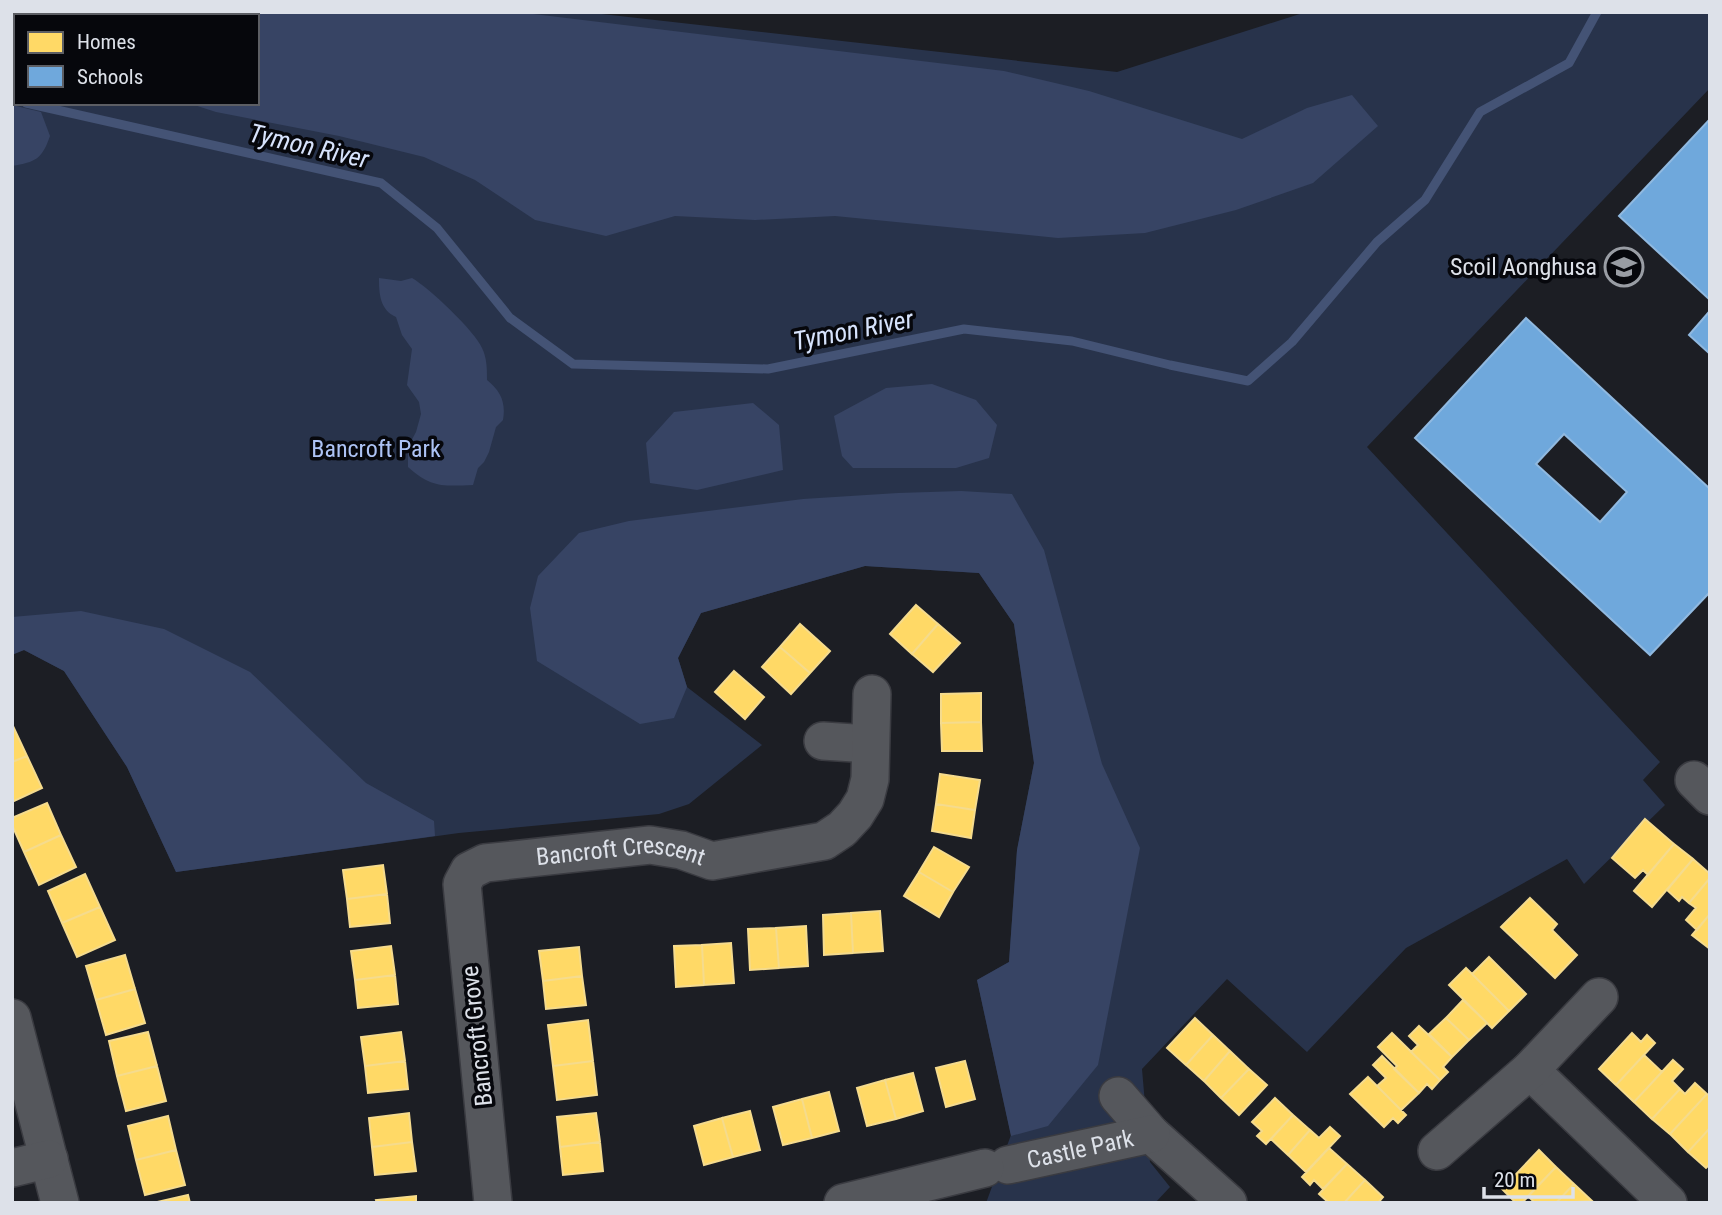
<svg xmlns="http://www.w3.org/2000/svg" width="1722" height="1215" font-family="'Roboto Condensed',sans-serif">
<rect width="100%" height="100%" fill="#1c1e24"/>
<path fill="#28334b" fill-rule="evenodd" d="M12,12H584L1117,72L1306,12H1710V88L1367,447L1660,762L1643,780L1665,805L1584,884L1567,859L1406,948L1307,1052L1227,979L1142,1069L1150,1162L1170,1187L1155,1203H986L1011,1135L977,980L1009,962L1017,850L1034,763L1014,624L979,573L865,566L701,613L678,658L687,687L762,745L689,804L659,814L459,833L176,872L127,767L64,671L24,650L12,654ZM16,16H257V103H16Z"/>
<path fill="#374464" d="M30,12H517L1004,71L1089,91L1242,139L1307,108L1352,95L1378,126L1313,183L1236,210L1145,233L1058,238L835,216L755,220L675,216L606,236L535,220L475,180L424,157L339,136L216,112L188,103H257V16H37Z
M12,105L41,112L50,136C42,159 36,162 12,166Z
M379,278L401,281L412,278C428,287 475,331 482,348C487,358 487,369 487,380C501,391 506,403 503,420L496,427L489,452L484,462L478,468L473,485C443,486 431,488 408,467V447L416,432L421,414L419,402L407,385L412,349L402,335L396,317C380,310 379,294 379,278Z
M932,384L976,400L997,425L989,458L956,468H853L842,456L834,416L886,388Z
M753,403L779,425L783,470L697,490L650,483L646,443L674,412Z
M961,491L1012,494L1044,550L1102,764L1140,848L1098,1065L1048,1126L1011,1136L977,980L1009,962L1017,850L1034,763L1014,624L979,573L865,566L701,613L678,658L687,687L674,718L640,724L537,661L530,608L538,576L579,533L629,521L803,499L898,493Z
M81,611L164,629L250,672L366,783L434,821L435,836L176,872L127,767L64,671L24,650L12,655V617Z"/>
<path fill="#ffd966" stroke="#f5db8d" stroke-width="2" d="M916,605L938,624L912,654L890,634Z
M800,624L830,651L810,673L780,647Z
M938,624L960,643L933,672L912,654Z
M780,647L810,673L791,694L762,667Z
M734,671L764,697L745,719L715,692Z
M981,693V722L941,723V694Z
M981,722L982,751H942L941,723Z
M12,724L27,756L12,762Z
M27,756L42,788L12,802V762Z
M940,774L980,780L975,810L936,804Z
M47,803L61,835L24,852L12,825V818Z
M936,804L975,810L971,838L932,831Z
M1645,819L1674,844L1648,875L1643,870L1635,878L1612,858Z
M61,835L76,867L39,885L24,852Z
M1674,844L1693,859L1652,907L1634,891Z
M934,847L969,867L953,892L919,872Z
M1693,859L1710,874V878L1689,903L1682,897L1679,901L1667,890Z
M383,865L387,894L347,899L343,870Z
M919,872L953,892L939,917L904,896Z
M85,874L100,907L62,923L48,891Z
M1710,878V914L1697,930L1686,920L1696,908L1689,903Z
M387,894L390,923L350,927L347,899Z
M1530,898L1557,924L1552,930L1577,955L1555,978L1501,927Z
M100,907L115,940L77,957L62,923Z
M880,911L883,951L853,953L851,913Z
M851,913L853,953L824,955L823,915Z
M1710,914V949L1692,935Z
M806,926L808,966L779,968L776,928Z
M776,928L779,968L750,970L748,929Z
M731,943L734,983L704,985L702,945Z
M702,945L704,985L676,987L674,946Z
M391,946L395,975L355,980L351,951Z
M579,947L582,976L543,981L539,951Z
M125,955L135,989L96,1000L86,966Z
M1489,957L1526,994L1509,1011L1472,974Z
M1466,968L1509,1011L1492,1028L1449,985Z
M395,975L398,1004L358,1008L355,980Z
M582,976L586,1005L546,1009L543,981Z
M135,989L145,1023L106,1035L96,1000Z
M1463,1000L1487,1023L1469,1040L1446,1018Z
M1195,1018L1213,1035L1186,1065L1167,1048Z
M1446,1018L1469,1040L1452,1057L1429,1034Z
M588,1020L593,1061L553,1066L548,1025Z
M1419,1026L1452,1057L1443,1067L1448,1072L1440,1080L1411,1052L1418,1045L1409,1036Z
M148,1032L157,1066L117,1076L109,1041Z
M401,1032L405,1061L365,1066L361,1037Z
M1392,1033L1440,1080L1432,1089L1427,1084L1419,1093L1394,1069L1397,1066L1378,1047Z
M1632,1033L1641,1042L1647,1035L1655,1043L1616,1085L1599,1069Z
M1213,1035L1230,1051L1204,1081L1186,1065Z
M1230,1051L1249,1069L1221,1098L1204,1081Z
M1644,1055L1662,1072L1634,1102L1616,1085Z
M1382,1056L1419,1093L1401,1110L1377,1086L1386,1078L1373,1065Z
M1673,1060L1683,1069L1672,1081L1680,1089L1652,1119L1634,1102Z
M405,1061L408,1089L368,1093L365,1066Z
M593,1061L597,1095L557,1100L553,1066Z
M965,1061L975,1099L946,1107L936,1068Z
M157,1066L166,1101L126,1111L117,1076Z
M1249,1069L1267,1085L1239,1115L1221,1098Z
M913,1073L923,1111L896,1119L885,1080Z
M1368,1077L1406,1115L1398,1123L1393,1118L1384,1127L1350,1094Z
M885,1080L896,1119L867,1126L857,1088Z
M1695,1083L1707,1094L1670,1134L1652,1119L1680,1089L1685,1094Z
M829,1092L839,1131L812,1138L802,1099Z
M1707,1094L1710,1096V1128L1688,1152L1670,1134Z
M1275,1098L1293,1115L1266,1144L1257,1136L1262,1131L1252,1122Z
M802,1099L812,1138L783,1145L773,1107Z
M750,1111L760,1150L733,1157L722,1118Z
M409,1113L412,1142L372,1147L369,1118Z
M596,1113L600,1142L560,1147L557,1117Z
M1293,1115L1310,1130L1288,1155L1271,1139Z
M168,1116L176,1150L136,1160L128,1126Z
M722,1118L733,1157L704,1165L694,1126Z
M1330,1127L1340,1136L1306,1172L1288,1155L1310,1130L1319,1138Z
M1710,1128V1164L1706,1168L1688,1152Z
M412,1142L416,1171L375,1175L372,1147Z
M600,1142L603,1171L563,1175L560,1147Z
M1329,1148L1347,1164L1323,1189L1314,1180L1310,1185L1302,1177Z
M176,1150L185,1185L145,1195L136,1160Z
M1539,1150L1556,1167L1522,1203H1516L1502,1189Z
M1347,1164L1365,1180L1344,1203H1329L1319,1194Z
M1556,1167L1574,1184L1556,1203H1535L1528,1196Z
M1365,1180L1383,1197L1378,1203H1344Z
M1574,1184L1592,1201L1556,1203Z
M188,1195L190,1203H153Z
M416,1196V1203H377L376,1200Z"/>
<path fill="#6fa8dc" stroke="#90b9e0" stroke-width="2" fill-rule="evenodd" d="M1710,119V300L1619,216Z
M1708,313L1710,315V354L1689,335Z
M1526,318L1710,489V592L1650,655L1415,438ZM1564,434L1627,492L1600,522L1536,464Z"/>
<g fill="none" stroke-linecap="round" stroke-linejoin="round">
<path stroke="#445375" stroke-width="9" d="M12,100L16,101
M26,103L381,183L437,228L510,318L573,364L768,369L964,329L1072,341L1170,365L1248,381L1292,342L1377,242L1425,200L1480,112L1569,63L1597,12"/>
<defs>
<g id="minor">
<path d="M823,741L870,744"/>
<path d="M1694,780L1710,796"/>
<path d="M12,1018L60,1203"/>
<path d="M1530,1070L1668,1203"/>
<path d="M1118,1096L1151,1134L1228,1203"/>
<path d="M1437,1151L1530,1070L1599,997"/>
<path id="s1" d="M1008,1165L1151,1134"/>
<path d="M12,1168L49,1159"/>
<path id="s2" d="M493,1203L462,884L469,871L485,863L650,845L681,850L712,861L824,841L842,829L855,815L865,799L870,779L872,694"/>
<path d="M843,1203L985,1168"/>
</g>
</defs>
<use href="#minor" stroke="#3a3b41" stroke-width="40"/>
<use href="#minor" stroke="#55575c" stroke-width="37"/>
</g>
<defs>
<symbol id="school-ring" viewBox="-11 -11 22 22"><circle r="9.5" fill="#06070c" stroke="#999da4" stroke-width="1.5"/><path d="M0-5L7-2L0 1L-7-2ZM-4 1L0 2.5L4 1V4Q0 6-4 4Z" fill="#999da4"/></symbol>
</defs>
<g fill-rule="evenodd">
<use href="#school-ring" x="1602" y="245" width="44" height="44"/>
</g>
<g text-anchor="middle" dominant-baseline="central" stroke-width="7" stroke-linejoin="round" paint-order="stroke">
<g font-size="24" fill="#dde1e9" stroke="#06070c" text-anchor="end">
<text x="1597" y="267">Scoil Aonghusa</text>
</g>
<g font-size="24" fill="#adc3f5" stroke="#06070c">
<text x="376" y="449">Bancroft Park</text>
</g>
<g font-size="24" fill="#dde1e9" stroke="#06070c">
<text stroke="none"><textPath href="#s2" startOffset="490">Bancroft Crescent</textPath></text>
<text transform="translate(477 1036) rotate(-96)">Bancroft Grove</text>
<text stroke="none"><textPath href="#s1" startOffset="74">Castle Park</textPath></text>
</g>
<g font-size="26" font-style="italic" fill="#d7e3fc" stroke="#06070c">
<text transform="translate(309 146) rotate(13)">Tymon River</text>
<text transform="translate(853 330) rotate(-11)">Tymon River</text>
</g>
</g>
<rect width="1722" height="1215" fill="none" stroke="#dde1e9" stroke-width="28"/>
<rect x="14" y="14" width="245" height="91" fill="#06070c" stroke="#5c5e64" stroke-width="2"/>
<rect x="28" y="32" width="35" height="21" fill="#ffd966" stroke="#5c5e64" stroke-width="2"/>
<text x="77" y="49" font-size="21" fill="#dde1e9">Homes</text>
<rect x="28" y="66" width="35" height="21" fill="#6fa8dc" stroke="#5c5e64" stroke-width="2"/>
<text x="77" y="84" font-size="21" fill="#dde1e9">Schools</text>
<path d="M1484 1187v10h89v-10" fill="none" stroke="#dde1e9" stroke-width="3.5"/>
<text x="1494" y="1187" font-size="21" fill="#dde1e9" stroke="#06070c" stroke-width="5" paint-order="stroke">20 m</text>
</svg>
